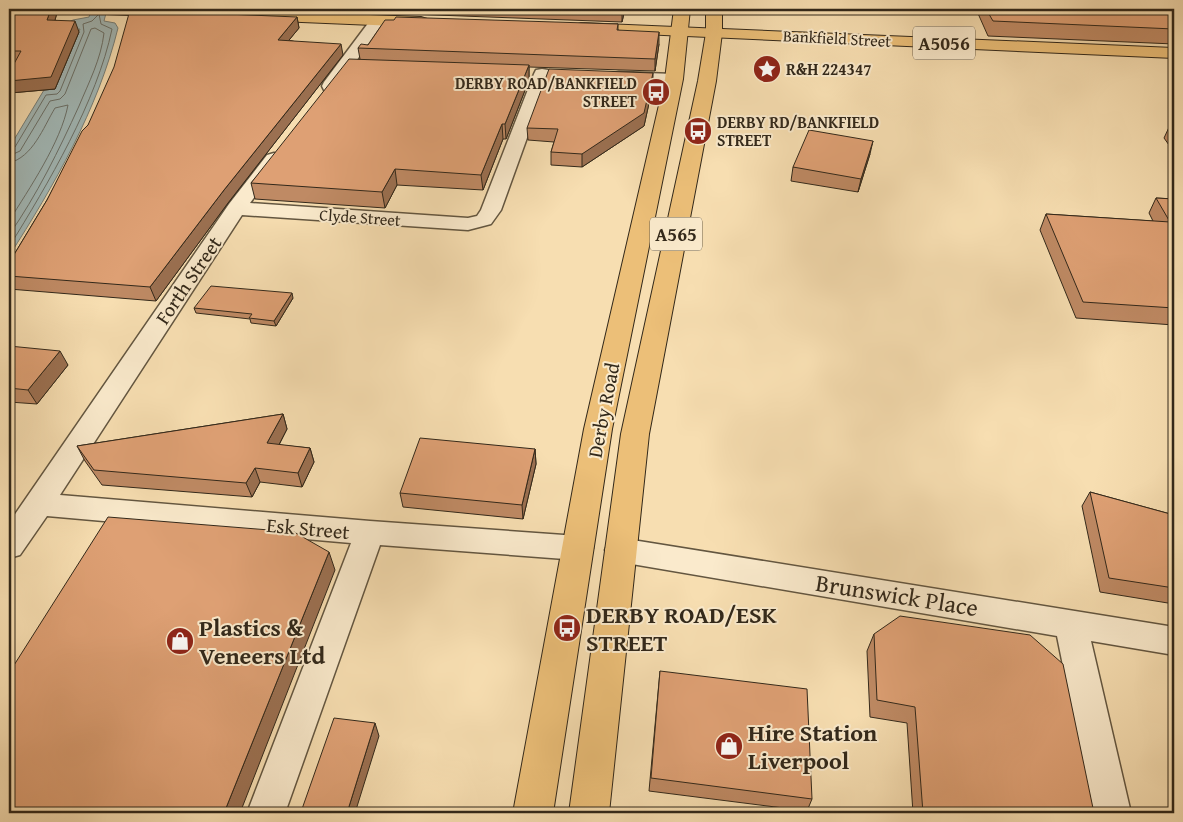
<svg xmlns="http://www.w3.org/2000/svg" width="1183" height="822" font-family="'Gentium Book Plus',serif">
<rect width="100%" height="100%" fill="#f7deb1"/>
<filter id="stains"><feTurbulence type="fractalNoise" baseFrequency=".004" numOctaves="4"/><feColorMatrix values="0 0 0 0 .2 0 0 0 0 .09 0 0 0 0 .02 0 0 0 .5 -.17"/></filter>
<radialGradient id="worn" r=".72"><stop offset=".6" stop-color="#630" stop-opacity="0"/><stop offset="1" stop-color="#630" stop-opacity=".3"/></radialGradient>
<path fill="#a2b9b8" stroke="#757f79" d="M92,9H107L104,21L115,23L118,28C98,109 54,186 9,256V148L44,90L55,89L80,29L70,30L63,25L73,20L89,17Z"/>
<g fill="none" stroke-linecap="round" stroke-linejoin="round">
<path stroke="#6a7069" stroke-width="1" d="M9,149L15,147L46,95L57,94L60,91L84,32L83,24L92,21L99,14L101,24L112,29C97,101 48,184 9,247
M9,156L20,151L50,101L60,99L65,94L91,29L95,28L104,33C101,59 89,82 79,106C59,150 37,195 9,235
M9,163C33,157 43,128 55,108L68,105C61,142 29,189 9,221"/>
<defs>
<path id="street" d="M377,17L382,18L384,21L336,90H324L322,86L324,82L372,18Z
M542,69L548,70L550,74L501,210L491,224L468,230L242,215L60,495L370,521L578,536L589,539L593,548L589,557L578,560L380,545L285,813H247L351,543L47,516L20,555L9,558V523L229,204L267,155L274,153L281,155L283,159L250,203L468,218L477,216L481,210L534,74L536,70Z
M619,72L674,74L680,75L682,79L680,83L674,84L613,81L611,77L613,73Z
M620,538L1174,627V655L1091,641L1131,813H1093L1057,636L620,562L609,559L605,550L609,541Z"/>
<path id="primary" d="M98,9H212L421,17L427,19L429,22L427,25L421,27L106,14L101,12Z
M581,23L1174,48V58L575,31L573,28L575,25Z"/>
<path id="highway" d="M674,9H690L683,79L612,429L553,813H513L584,429L665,79Z
M706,9H722V33L716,81L649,434L609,813H569L621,434L698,81L706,33Z"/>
</defs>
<use href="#street" stroke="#635640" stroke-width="3"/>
<use href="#primary" stroke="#32281a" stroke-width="2"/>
<use href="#highway" stroke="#32281a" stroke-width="2"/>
<use href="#street" fill="#faeacc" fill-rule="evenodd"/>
<use href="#primary" fill="#ecbf78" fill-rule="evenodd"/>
<use href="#highway" fill="#ecbf78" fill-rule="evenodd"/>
</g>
<path fill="#bf8a64" stroke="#32281a" d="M9,9H58L55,20L79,32L55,89L10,93L15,63H9Z
M408,9H625L622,22L409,14Z
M976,9H1174V44L988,36Z
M297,17L299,28L289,40L343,55L228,203L156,301L9,289V263L47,200L88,125Z
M618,24V30L659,44L655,71L529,67V80L506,139H503L483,190L397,185L385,208L255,199L251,183L360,59L358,48L368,45Z
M653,85L644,126L582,167L551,165V152L554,142L528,140L527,128Z
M1171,123L1174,124V152L1164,138Z
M870,154L858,192L791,181L793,167Z
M1156,198L1174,199V325L1076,318L1040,230L1046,214L1153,221L1149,213Z
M293,298L276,326L251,323L250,319L196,313L194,308Z
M9,346L68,365L37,404L9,402Z
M283,414L287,429L279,445L310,448L314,462L302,487L260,482L252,497L102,485L85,461L77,446Z
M535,449L536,464L523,519L403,507L400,493Z
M1090,492L1174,515V604L1100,592L1082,506Z
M874,634L1094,813H913L907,723L870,717L867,651Z
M660,671L812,799L807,811L649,791Z"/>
<path fill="#9b7051" stroke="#32281a" d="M51,9H58L52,31L47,20Z
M622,9H625L622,22Z
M297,17L299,28L280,51L278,40Z
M75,21L79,32L55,89L10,93L9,90V81Z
M659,32V44L655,71V59Z
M341,44L343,55L228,203L156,301L150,287L224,190Z
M529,65V80L506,139L505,124Z
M653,73V85L644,126L582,167V154Z
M502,124L503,139L483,190L481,175Z
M873,141L870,154L858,192L861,179Z
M395,169L397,185L385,208L382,192Z
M292,293L293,298L276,326L274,321Z
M60,351L68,365L37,404L28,390Z
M283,414L287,429L272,458L267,443Z
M310,448L314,462L302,487L298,473Z
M535,449L536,464L523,519L522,505Z
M255,468L260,482L252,497L246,483Z
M329,552L335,570L240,813H224Z
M375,723L379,736L355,813H347Z"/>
<path fill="#dea074" stroke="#32281a" d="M9,9H51L47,20L75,21L51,77L9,81V73L21,51H9Z
M568,9H622V11Z
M986,9H1174V29L993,21Z
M130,10L297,17L278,40L341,44L224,190L150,287L9,276V263L47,200L82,131L88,125L114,67Z
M396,17L618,24L617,30L659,32L655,59L358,48L361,44L368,45L385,20H394Z
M349,59L529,65L505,124H502L481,175L395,169L382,192L251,183Z
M549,69L653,73L644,113L582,154L551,152L558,129L527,128Z
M1171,123L1174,124V128Z
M809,130L873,141L861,179L793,167Z
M1156,198L1174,199V308L1083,302L1046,214L1170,222Z
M211,286L292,293L274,321L249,318L252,314L194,308Z
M9,346L60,351L28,390L9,388Z
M283,414L267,443L310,448L298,473L255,468L246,483L94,470L77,446Z
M420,438L535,449L522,505L400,493Z
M1090,492L1174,515V588L1109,578Z
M108,517L294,532L329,552L224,813H9V673Z
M900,616L1030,635L1063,664L1094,813H923L915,707L877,700L874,634Z
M660,671L807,689L812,799L651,778Z
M334,718L375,723L347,813H289L290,808L302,809Z"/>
<defs>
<symbol id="sight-disc" viewBox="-11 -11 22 22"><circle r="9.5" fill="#8f2418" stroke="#faeacc"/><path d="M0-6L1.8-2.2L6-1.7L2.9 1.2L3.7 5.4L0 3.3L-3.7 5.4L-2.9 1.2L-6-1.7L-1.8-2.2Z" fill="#fff"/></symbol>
<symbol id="bus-disc" viewBox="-11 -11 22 22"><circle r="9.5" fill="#8f2418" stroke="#faeacc"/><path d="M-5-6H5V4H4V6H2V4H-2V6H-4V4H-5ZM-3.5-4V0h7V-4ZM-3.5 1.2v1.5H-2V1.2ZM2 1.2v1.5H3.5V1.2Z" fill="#fff"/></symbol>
<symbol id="shop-disc" viewBox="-11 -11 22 22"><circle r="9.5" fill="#8f2418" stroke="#faeacc"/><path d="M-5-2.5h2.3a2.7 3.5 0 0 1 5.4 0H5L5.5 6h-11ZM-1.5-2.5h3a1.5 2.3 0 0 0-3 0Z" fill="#fff"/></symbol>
</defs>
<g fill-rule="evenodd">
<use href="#sight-disc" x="751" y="53" width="32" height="32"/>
<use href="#bus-disc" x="640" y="76" width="32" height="32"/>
<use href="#bus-disc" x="682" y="115" width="32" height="32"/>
<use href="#bus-disc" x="551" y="612" width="32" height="32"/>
<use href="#shop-disc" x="164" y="625" width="32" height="32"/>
<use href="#shop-disc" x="713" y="730" width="32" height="32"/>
</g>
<g text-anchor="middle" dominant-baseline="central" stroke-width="4" stroke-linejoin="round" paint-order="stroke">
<g font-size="16" fill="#32281a" stroke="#faeacc">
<text transform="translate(837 38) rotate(3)">Bankfield Street</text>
<text transform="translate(360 217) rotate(4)">Clyde Street</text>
</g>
<g font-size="16" font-weight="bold" fill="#32281a" stroke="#faeacc" text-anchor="start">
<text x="786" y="69">R&amp;H 224347</text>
<text x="637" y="83" text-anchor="end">DERBY ROAD/BANKFIELD<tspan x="637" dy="18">STREET</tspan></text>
<text x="717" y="122">DERBY RD/BANKFIELD<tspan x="717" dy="18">STREET</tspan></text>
</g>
<g fill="#faeacc" stroke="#6e624f" stroke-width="1">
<rect x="913" y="26.5" width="62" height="33" rx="4"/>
<rect x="650" y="217.5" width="52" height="33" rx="4"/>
</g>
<g font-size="19" font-weight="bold" fill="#32281a">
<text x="944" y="43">A5056</text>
<text x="676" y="234">A565</text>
</g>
<g font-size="20" fill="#32281a" stroke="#faeacc">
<text transform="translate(188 280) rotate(-56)">Forth Street</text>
<text transform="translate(603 410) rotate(-79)">Derby Road</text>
<text transform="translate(308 528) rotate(5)">Esk Street</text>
</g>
<g font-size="24" fill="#32281a" stroke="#faeacc">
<text transform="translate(897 595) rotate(9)">Brunswick Place</text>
</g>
<g font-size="24" font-weight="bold" fill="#32281a" stroke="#faeacc" text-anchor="start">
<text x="586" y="614">DERBY ROAD/ESK<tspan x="586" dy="28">STREET</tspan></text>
<text x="199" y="627">Plastics &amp;<tspan x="199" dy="28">Veneers Ltd</tspan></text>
<text x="748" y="732">Hire Station<tspan x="748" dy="28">Liverpool</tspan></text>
</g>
</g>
<rect width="1183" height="822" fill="none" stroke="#f7deb1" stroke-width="30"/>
<rect x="10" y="10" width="1163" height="802" fill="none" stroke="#32281a" stroke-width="2.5"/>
<rect x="15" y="15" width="1153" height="792" fill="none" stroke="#32281a"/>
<rect width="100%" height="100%" filter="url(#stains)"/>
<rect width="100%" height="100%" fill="url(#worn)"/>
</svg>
